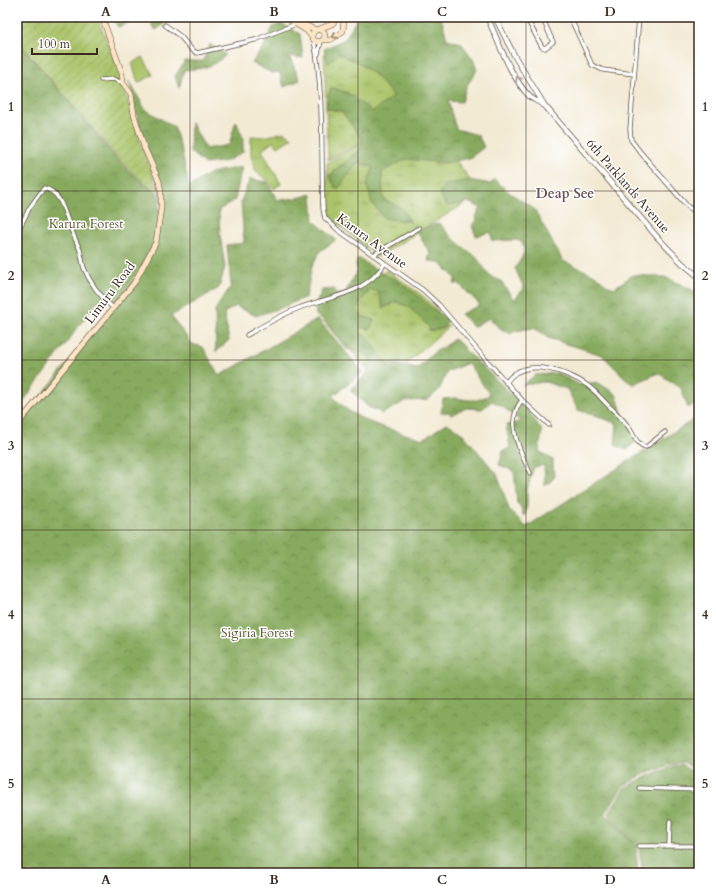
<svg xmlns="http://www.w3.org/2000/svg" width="716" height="890" font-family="Cardo,serif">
<defs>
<pattern id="grass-tufts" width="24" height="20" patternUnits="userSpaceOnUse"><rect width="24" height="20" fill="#abc46a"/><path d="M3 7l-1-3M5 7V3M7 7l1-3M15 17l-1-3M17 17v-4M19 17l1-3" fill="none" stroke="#8c9f57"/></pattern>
<pattern id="forest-crowns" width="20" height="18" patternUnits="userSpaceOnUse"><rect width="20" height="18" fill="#88aa5e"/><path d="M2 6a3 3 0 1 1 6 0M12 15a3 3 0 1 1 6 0" fill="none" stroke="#708b4d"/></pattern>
<pattern id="garden-furrows" width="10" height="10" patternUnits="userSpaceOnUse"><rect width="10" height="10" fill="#abc46a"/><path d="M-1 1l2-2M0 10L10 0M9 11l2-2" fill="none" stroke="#8c9f57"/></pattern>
</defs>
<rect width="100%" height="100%" fill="#fff"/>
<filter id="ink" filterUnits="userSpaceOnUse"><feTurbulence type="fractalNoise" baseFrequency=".025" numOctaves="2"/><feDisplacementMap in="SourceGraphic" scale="8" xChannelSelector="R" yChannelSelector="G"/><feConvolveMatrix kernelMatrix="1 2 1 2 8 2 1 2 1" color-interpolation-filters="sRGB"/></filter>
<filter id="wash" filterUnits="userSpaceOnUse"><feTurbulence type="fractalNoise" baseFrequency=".012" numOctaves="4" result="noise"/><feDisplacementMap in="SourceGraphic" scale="16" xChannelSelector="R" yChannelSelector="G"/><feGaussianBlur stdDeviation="0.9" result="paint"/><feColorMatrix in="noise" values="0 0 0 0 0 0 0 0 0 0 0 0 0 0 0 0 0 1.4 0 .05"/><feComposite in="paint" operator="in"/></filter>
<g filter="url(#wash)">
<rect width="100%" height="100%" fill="#f3ead4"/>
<path fill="url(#grass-tufts)" stroke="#737744" d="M384,41L420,110L480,194L378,257L328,216L327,163L408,117L328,160L324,53Z
M284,132L292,138L278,147L273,142L262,150L281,184L274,189L266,179L256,172L251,157V136L264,137Z
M387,270L424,297L438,311L449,326L407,363H397L385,367L371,364L366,369L318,309L362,291Z"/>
<path fill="url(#forest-crowns)" stroke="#626a3e" d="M112,17H150L136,20L118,27Z
M157,17H172L156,30L151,26Z
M358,17H441L447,39L461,43L473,59L477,70L466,87L462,102L448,101L456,129L478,135L484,147L470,158L445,163L406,159L382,172L383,199L401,208L411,222L384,218L372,203L367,185L373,167L358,162L337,190L329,176L360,150L362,139L342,112L326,108L331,87L348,93L372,112L394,96L374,74L357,62L338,53L328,64L324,49L345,39Z
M282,24L300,34L303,58L289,56L300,80L284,87L279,72L272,73L252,63L265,44L273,27Z
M17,41L122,165L159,197V220L157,231L162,206L155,169L142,137L129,81L145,109L174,127L182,152L189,187L210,173L242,167L235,200L219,210L220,235L225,267L219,288L171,316L192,344L203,347L219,376L318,319L363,372L333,396C353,422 393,430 423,439L447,423L463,434L497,474L509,509L526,527L699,416V771L683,763L671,764L648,772L623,786L605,814L636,847L638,873H17V425L118,302L138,275L154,244L142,265L117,301L102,300L96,303L17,410Z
M210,44L226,55C212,67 203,69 184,70L179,88L175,76L185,61H203Z
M236,121L243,138V152L227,161L205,164L190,152L191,122L206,149L229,145Z
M250,179L267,182L278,200L298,198L312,194L314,221L336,240L320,251L312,266L306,297L283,307L256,316L236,306L224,313L229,340L216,352L215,310L231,286L227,245L244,243L241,201Z
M494,179L510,193L534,209L563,261L595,275L607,285L614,288L633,275L665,277L699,293V401L688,408L681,388L658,373L632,385V381L630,383L602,355L548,338L534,328L515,331L510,334L507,331L504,332L489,318L473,327L461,314L480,305L458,283L454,285L455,278L439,262L428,261L430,252L426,247L417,231L439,223L452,238L476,257L491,277L501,281L514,300L524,288L515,268C521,259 527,253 522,242L516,240L492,241L491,232L476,236L472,226L477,218L476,216L481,208L468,202L449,206L446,205L439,192L444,189L443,185L469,180L491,184Z
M358,258L385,275L395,279L418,296L431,308L449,320L444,325L445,327L432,331L429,330V327L409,307L396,302L383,308L378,291L370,290L359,304L357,311L362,316L374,320L370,329L359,327L361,334L368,338L385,360H384L389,368L397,365L417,369L434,352L441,349L454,339L465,348L464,349L527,409L541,429L542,432L539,451L553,460L554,478L545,486L544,465L534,467C532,473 530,480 528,486C525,497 530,505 524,516L518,502L517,504L514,471L499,465L503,451L510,448L506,425L519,422V420L502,406L492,401L482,409L466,408L451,415L449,412L441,413L443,399L456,398L468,400H477L490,395L468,363L447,372L439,390L428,400L405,401L382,414L378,411L368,407L350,390L366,374L370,360L372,359L362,353L347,349L322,319L316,315L315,306L322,290L335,289V294H344L357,272L356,263Z
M557,373L580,385L597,382L616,394L623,415L638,439L627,450L615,445L617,424L598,416L578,410L567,389L545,382L523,385L535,375Z
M681,765L699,775V873H643L639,850L608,815L624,788L650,775L672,766Z"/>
<path fill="url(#garden-furrows)" stroke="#737744" d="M17,17H97L116,62L142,147L151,168L158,195L123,164L17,40Z"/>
<path fill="#abc46a" stroke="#737744" d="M143,57L153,75L138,83L132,63Z"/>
</g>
<g filter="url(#ink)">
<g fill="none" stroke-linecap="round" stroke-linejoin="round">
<defs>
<path id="minor" d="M526,17L542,47L545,48L553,42L542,17
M570,17L592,65L603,70L634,74
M639,17L630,129L631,140L641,153L688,207L693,210L699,211
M165,25L180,36L192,50L197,53L255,40L296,24
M314,40C324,94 321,154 323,209L325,218L338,230L423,290L439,305L480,353L522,400C504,422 520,450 530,473
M318,54L321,41
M101,80L113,79L123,83
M17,233L30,207L44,188C60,192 63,208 68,221C71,231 76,240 80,250C82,256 82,262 84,268C90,283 101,297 113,308
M373,255L419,228
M247,335C264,325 281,315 299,308C330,296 366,295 385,263
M506,383C512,373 520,369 531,368C550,366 579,377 593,390C599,395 604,402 610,407C616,413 622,418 627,425C633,432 636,445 646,447L665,432
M522,400L549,425
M639,788L699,790
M638,846H699
M669,846L670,821"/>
<path id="tertiary" d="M487,17C500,44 509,75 530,97C534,100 539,102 543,105
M495,17L515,57L545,106L658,238L682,263L699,277"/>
<path id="secondary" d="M285,17L307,31L314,40L318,42L323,40H330L340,34L343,31L344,17
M298,22L316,30
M318,29L324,32L325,36L323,40
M312,36L314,31L332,24L338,17
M17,425L134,283L156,242L161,208V191L159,181L144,147L134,115L131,94L123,83L122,73L102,17"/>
</defs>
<use href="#minor" stroke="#574739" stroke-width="5"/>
<use href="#tertiary" stroke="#574739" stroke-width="6"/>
<use href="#secondary" stroke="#574739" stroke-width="6"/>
<use href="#minor" stroke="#fff" stroke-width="3.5"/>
<use href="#tertiary" stroke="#fff" stroke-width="4.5"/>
<use href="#secondary" stroke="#fde5c5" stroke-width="5"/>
</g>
<defs><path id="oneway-chevron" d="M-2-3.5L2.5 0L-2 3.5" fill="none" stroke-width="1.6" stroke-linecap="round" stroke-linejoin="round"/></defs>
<use stroke="#9c8872" href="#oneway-chevron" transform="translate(335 36) rotate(147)"/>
<use stroke="#a79f9a" href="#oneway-chevron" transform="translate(518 79) rotate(-123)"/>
</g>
<path fill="none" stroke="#3b2a1e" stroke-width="1" stroke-opacity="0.55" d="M190,17V873M358,17V873M526,17V873M17,191H699M17,360H699M17,530H699M17,699H699"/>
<g text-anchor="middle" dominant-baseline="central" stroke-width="3" stroke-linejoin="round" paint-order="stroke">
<g font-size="13" fill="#3b2a1e" stroke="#fff">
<text transform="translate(628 186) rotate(49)">6th Parklands Avenue</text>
<text transform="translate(372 241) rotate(36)">Karura Avenue</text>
<text transform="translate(110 293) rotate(-53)">Limuru Road</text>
</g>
<g font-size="13" fill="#5d5835" stroke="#fff">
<text x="86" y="224">Karura Forest</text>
<text x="257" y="633">Sigiria Forest</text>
</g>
<g font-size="14" font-weight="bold" fill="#695154" stroke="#fff">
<text x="565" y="193">Deap See</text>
</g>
</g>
<rect width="716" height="890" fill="none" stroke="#fff" stroke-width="44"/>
<path d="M32 48v6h65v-6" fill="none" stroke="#3b2a1e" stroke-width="2"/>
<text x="38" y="48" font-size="12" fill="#3b2a1e" stroke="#ffffff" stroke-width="3" paint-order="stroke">100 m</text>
<rect x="22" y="22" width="672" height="846" fill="none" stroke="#3b2a1e" stroke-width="1.5"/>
<g font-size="13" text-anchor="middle" font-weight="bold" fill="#3b2a1e">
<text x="106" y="16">A</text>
<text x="274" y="16">B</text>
<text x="442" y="16">C</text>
<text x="610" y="16">D</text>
<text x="11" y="111">1</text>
<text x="705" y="111">1</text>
<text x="11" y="280">2</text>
<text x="705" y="280">2</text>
<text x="11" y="450">3</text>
<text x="705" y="450">3</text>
<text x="11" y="619">4</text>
<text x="705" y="619">4</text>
<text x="11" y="788">5</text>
<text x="705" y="788">5</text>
<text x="106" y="884">A</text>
<text x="274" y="884">B</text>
<text x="442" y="884">C</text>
<text x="610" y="884">D</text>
</g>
</svg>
